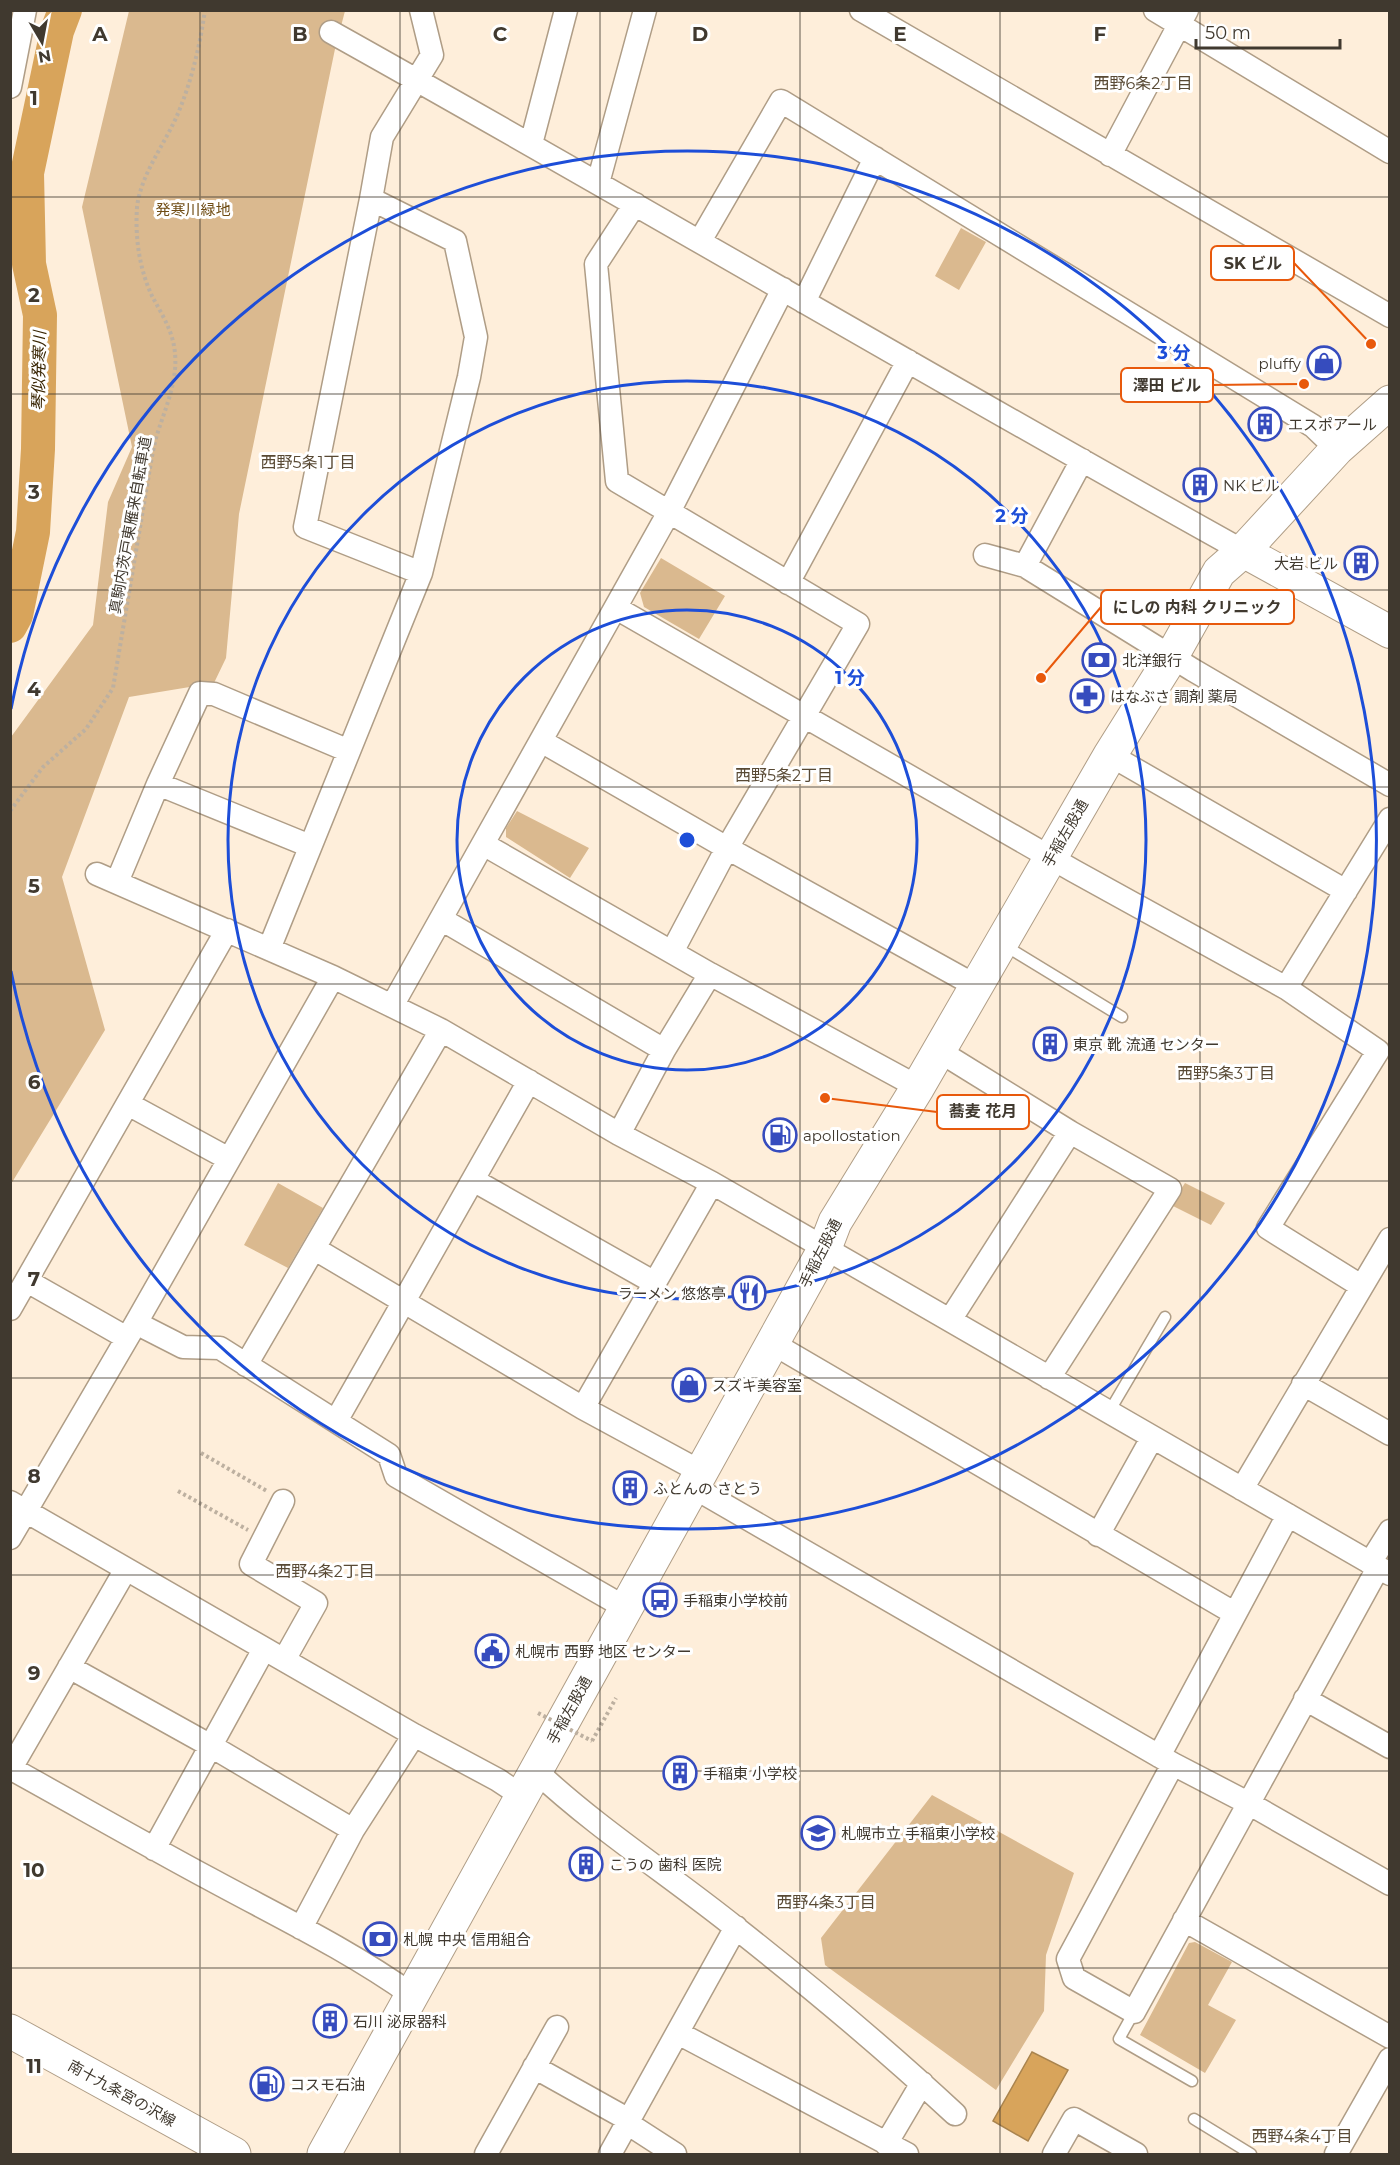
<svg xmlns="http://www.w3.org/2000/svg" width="1400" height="2165" font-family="Montserrat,'Noto Sans JP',sans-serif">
<rect width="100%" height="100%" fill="#feeeda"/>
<path fill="#dab98f" d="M129,11H345L335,49L239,514L226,658L214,683L129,697L62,877L105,1030L11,1184V737L93,625L108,502L132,447L82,207Z
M961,228L986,242L959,290L935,276Z
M661,558L725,596L699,639L644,607L640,593Z
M517,811L589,848L570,878L506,837V828Z
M278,1183L323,1208L288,1268L244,1245Z
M1185,1183L1225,1203L1211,1225L1171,1205Z
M932,1795L1074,1873L1046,1955L1044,2011L996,2090L825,1965L821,1938Z
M1195,1942L1232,1962L1208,2005L1236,2020L1205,2073L1140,2035L1189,1943Z"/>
<path fill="#d8a45b" stroke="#aa844e" stroke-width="1.5" d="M1032,2052L1068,2070L1028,2141L993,2121Z"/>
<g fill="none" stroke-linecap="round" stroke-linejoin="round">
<path stroke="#d8a45b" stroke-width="34" d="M10,626L16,615L33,532L38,449L40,315L29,264L27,173L57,31L65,10"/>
<defs>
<path id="lane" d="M1004,945L1122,1017
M1109,1412L1165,1317
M1134,2012L1119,2039L1192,2081
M1194,2119L1251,2154"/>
<path id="street" d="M421,10L432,55L382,137L371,199L305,527L421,573
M861,10L1390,316
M1155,10L1390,152
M331,32C637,203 937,381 1243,551
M10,87L25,10
M531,144L566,10
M1110,155L1187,10
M598,183L645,10
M635,204L596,264L617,481L858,624L727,848L672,952
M700,241L781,101L1313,426L1337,449
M804,302L875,158
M985,555L1025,566L1193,670L1390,785
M1025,566L1082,460
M788,583L908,361
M616,608L1074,871L1286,988
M541,741L727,848L976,986
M1110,755L1346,891
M158,784L310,846
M483,844L710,974L918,1087
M97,874L333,977L441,1030L619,1134L712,1183L1390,1574
M117,882L158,784L200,693L214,694L349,751
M441,919L664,1050
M269,949L421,573L469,377L476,337L455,241L371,199
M392,1006L669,512L783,289
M939,1051L1070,1132L1170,1189L1049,1378
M128,1104L229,1159
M619,1134L664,1050L710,974
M473,1180L655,1283
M315,1249L583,1408L701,1472
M27,1281L127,1338
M1361,1286L1268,1228L1378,1051L1286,988L1390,819
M10,1309L227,930
M950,1320L1070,1132
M136,1323L183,1347L220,1348L389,1455L396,1476L626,1608
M772,1343L1234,1613
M246,1365L441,1030
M1303,1384L1390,1434
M583,1408L712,1183
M336,1421L529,1081
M693,1487L1173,1764L1248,1803L1390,1884
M1242,1489L1390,1239
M283,1501L251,1564L316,1603L284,1660
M10,1502L414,1735L498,1780L522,1796
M1098,1535L1152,1438
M10,1538L136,1323L333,977
M1370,1563L1390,1531
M69,1667L211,1746L353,1830
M1305,1699L1390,1747
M1159,1756L1288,1515
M1173,1764L1068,1959L1074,1978L1134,2012L1378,1568
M10,1768C77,1805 143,1843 210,1879C278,1916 349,1950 412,1995
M11,1768L126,1569
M536,1771C598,1829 670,1875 736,1928C811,1987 885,2049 955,2114
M154,1849L264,1649
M1184,1920L1390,2037
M301,1928L353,1830L414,1735
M678,2033L907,2154
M534,2067L629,2120
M627,2123L675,2154
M886,2144L922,2083
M486,2154L557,2027
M610,2154L736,1927
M1054,2154L1074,2119L1136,2154
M1336,2154L1390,2059"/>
<path id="secondary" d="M1243,551L1390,632"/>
<path id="primary" d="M10,2031L234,2154
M324,2154L825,1248L835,1222L918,1087L1110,755L1172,656L1219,572L1243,551L1337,449L1390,402"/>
</defs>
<use href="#lane" stroke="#af9d86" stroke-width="13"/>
<use href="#street" stroke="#af9d86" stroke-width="25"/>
<use href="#secondary" stroke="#af9d86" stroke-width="34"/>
<use href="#primary" stroke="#af9d86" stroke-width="35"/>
<path stroke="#bdb0a0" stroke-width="4" stroke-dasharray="3 3" stroke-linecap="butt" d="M10,811L43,767L86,729L113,688L149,474C151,462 153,450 156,438C165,408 180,378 174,346C171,328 160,311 152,296C139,268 135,237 137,207C141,173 166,143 179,111C192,79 200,45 205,10
M201,1453L267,1491
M178,1491L248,1530
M592,1741L616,1698"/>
<use href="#lane" stroke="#fff" stroke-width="10"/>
<use href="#street" stroke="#fff" stroke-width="22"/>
<use href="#secondary" stroke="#fff" stroke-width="32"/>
<use href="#primary" stroke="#fff" stroke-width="33"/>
<path stroke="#bdb0a0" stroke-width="4" stroke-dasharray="3 3" stroke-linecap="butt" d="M538,1713L592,1741"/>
</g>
<path fill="none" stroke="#40392f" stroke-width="1.5" stroke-opacity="0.55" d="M200,10V2154M400,10V2154M600,10V2154M800,10V2154M1000,10V2154M1200,10V2154M10,197H1390M10,394H1390M10,590H1390M10,787H1390M10,984H1390M10,1181H1390M10,1378H1390M10,1575H1390M10,1771H1390M10,1968H1390"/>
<g fill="none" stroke="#1d4ed8" stroke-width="3">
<circle cx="687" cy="840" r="230"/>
<circle cx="687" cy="840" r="459"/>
<path d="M11 709A689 689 0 1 1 11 971"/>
</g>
<defs>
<symbol id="shop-ring" viewBox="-11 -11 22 22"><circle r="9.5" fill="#fff" stroke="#364cbe" stroke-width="1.5"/><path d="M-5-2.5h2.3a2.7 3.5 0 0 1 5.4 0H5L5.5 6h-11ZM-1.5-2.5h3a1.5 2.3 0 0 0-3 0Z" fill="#364cbe"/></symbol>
<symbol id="building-ring" viewBox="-11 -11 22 22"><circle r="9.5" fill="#fff" stroke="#364cbe" stroke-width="1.5"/><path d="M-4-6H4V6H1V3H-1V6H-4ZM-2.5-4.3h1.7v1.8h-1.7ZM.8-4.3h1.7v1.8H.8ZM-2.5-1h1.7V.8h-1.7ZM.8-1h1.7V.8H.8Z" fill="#364cbe"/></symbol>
<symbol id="bank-ring" viewBox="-11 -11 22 22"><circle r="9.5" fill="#fff" stroke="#364cbe" stroke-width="1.5"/><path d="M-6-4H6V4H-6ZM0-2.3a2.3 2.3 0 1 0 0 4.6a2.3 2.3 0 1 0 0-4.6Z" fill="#364cbe"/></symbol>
<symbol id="pharmacy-ring" viewBox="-11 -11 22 22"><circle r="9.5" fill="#fff" stroke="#364cbe" stroke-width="1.5"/><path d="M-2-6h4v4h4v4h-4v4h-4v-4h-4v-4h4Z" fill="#364cbe"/></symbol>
<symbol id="fuel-ring" viewBox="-11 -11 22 22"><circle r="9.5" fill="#fff" stroke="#364cbe" stroke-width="1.5"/><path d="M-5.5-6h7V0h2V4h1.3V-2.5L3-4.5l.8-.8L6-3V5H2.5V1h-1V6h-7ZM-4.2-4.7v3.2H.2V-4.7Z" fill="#364cbe"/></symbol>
<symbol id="restaurant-ring" viewBox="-11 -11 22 22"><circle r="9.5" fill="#fff" stroke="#364cbe" stroke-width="1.5"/><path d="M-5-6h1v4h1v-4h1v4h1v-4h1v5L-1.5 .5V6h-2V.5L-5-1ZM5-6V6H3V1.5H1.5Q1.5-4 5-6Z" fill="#364cbe"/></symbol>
<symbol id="bus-ring" viewBox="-11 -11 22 22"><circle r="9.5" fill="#fff" stroke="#364cbe" stroke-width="1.5"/><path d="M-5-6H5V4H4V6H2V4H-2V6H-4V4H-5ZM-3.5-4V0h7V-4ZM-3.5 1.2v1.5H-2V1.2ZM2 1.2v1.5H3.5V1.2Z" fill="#364cbe"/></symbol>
<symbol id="civic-ring" viewBox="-11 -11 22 22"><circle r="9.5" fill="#fff" stroke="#364cbe" stroke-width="1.5"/><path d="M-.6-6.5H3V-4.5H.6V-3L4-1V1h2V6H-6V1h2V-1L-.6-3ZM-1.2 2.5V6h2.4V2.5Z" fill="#364cbe"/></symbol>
<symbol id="school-ring" viewBox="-11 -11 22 22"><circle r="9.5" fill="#fff" stroke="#364cbe" stroke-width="1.5"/><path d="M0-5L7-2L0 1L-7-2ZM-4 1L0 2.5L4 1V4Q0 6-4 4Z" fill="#364cbe"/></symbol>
</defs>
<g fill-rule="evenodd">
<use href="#shop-ring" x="1305" y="344" width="38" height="38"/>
<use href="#building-ring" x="1246" y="405" width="38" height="38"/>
<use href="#building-ring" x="1181" y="466" width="38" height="38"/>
<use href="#building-ring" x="1342" y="544" width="38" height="38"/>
<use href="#bank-ring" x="1080" y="641" width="38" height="38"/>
<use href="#pharmacy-ring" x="1068" y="677" width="38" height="38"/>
<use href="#building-ring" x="1031" y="1025" width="38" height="38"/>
<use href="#fuel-ring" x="761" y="1116" width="38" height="38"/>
<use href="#restaurant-ring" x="730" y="1274" width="38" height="38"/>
<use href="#shop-ring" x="670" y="1366" width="38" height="38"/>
<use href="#building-ring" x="611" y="1469" width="38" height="38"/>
<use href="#bus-ring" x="641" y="1581" width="38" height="38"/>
<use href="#civic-ring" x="473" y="1632" width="38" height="38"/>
<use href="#building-ring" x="661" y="1754" width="38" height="38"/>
<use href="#school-ring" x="799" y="1814" width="38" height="38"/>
<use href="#building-ring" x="567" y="1845" width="38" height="38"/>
<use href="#bank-ring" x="361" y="1920" width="38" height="38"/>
<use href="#building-ring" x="311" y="2002" width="38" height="38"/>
<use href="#fuel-ring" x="248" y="2065" width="38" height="38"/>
</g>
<g text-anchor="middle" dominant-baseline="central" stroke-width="6" stroke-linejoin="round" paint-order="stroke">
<g font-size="15" fill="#6f4c14" stroke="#fff">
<text x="193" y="209">発寒川緑地</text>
</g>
<g font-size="15" fill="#40392f" stroke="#fff" text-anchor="start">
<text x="1301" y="363" text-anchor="end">pluffy</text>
<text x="1288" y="424">エスポアール</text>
<text x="1223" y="485">NK ビル</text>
<text x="1338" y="563" text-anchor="end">大岩 ビル</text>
<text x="1122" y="660">北洋銀行</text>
<text x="1110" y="696">はなぶさ 調剤 薬局</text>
<text x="1073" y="1044">東京 靴 流通 センター</text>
<text x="803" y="1135">apollostation</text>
<text x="726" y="1293" text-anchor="end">ラーメン 悠悠亭</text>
<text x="712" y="1385">スズキ美容室</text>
<text x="653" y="1488">ふとんの さとう</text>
<text x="683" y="1600">手稲東小学校前</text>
<text x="515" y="1651">札幌市 西野 地区 センター</text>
<text x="703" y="1773">手稲東 小学校</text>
<text x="841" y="1833">札幌市立 手稲東小学校</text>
<text x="609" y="1864">こうの 歯科 医院</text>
<text x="403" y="1939">札幌 中央 信用組合</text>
<text x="353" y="2021">石川 泌尿器科</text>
<text x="290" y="2084">コスモ石油</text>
</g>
<g font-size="15" fill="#40392f" stroke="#fff">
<text transform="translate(130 525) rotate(-80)">真駒内茨戸東雁来自転車道</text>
<text transform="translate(1065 833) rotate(-60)">手稲左股通</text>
<text transform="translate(820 1253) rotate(-63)">手稲左股通</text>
<text transform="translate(569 1710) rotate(-61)">手稲左股通</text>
<text transform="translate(122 2093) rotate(29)">南十九条宮の沢線</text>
</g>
<g font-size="16" fill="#584934" stroke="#fff">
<text x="1143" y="83">西野6条2丁目</text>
<text x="308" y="462">西野5条1丁目</text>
<text x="784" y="775">西野5条2丁目</text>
<text x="1226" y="1073">西野5条3丁目</text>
<text x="325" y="1571">西野4条2丁目</text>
<text x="826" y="1902">西野4条3丁目</text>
<text x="1302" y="2136">西野4条4丁目</text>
</g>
<g font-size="16" font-style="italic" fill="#392503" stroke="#fff">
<text transform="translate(39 371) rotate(-89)">琴似発寒川</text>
</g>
</g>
<g font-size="20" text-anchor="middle" font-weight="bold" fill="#40392f" stroke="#fff" stroke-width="6" stroke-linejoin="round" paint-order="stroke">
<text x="100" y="41">A</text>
<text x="300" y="41">B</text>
<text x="500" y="41">C</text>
<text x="700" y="41">D</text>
<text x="900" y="41">E</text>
<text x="1100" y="41">F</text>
<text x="34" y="105">1</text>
<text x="34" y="302">2</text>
<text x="34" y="499">3</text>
<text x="34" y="696">4</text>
<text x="34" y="893">5</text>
<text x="34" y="1089">6</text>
<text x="34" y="1286">7</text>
<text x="34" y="1483">8</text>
<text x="34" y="1680">9</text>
<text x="34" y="1877">10</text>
<text x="34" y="2073">11</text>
</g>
<circle cx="687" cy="840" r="9" fill="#1d4ed8" stroke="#fff" stroke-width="3"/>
<g font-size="18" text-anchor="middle" font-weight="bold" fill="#1d4ed8" stroke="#fff" stroke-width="6" stroke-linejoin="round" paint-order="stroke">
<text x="1174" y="359">3 分</text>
<text x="1012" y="522">2 分</text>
<text x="850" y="684">1 分</text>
</g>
<path fill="none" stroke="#e8590c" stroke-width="2" d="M1371 344L1294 263M1304 384L1213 385M1041 678L1101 607M825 1098L937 1112"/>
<g fill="#e8590c" stroke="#fff" stroke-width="2">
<circle cx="1371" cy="344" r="6"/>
<circle cx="1304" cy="384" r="6"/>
<circle cx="1041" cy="678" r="6"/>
<circle cx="825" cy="1098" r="6"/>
</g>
<g fill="#fff" stroke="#e8590c" stroke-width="2">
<rect x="1211" y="246" width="83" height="34" rx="6"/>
<rect x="1121" y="368" width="92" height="34" rx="6"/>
<rect x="1101" y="590" width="193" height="34" rx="6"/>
<rect x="937" y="1095" width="92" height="34" rx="6"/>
</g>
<g font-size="16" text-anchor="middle" font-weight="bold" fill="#40392f">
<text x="1253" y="269">SK ビル</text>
<text x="1167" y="391">澤田 ビル</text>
<text x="1197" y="613">にしの 内科 クリニック</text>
<text x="983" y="1117">蕎麦 花月</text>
</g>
<rect width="1400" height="2165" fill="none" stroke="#40392f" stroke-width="24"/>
<g transform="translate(42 42) rotate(170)" stroke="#ffffff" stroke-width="4.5" paint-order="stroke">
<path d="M0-4.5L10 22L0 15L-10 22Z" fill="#40392f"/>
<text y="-9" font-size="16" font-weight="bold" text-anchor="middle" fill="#40392f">N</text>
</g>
<path d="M1196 39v9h144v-9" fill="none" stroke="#40392f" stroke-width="3"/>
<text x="1205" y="39" font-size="18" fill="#40392f" stroke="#ffffff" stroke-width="4.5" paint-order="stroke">50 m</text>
</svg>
